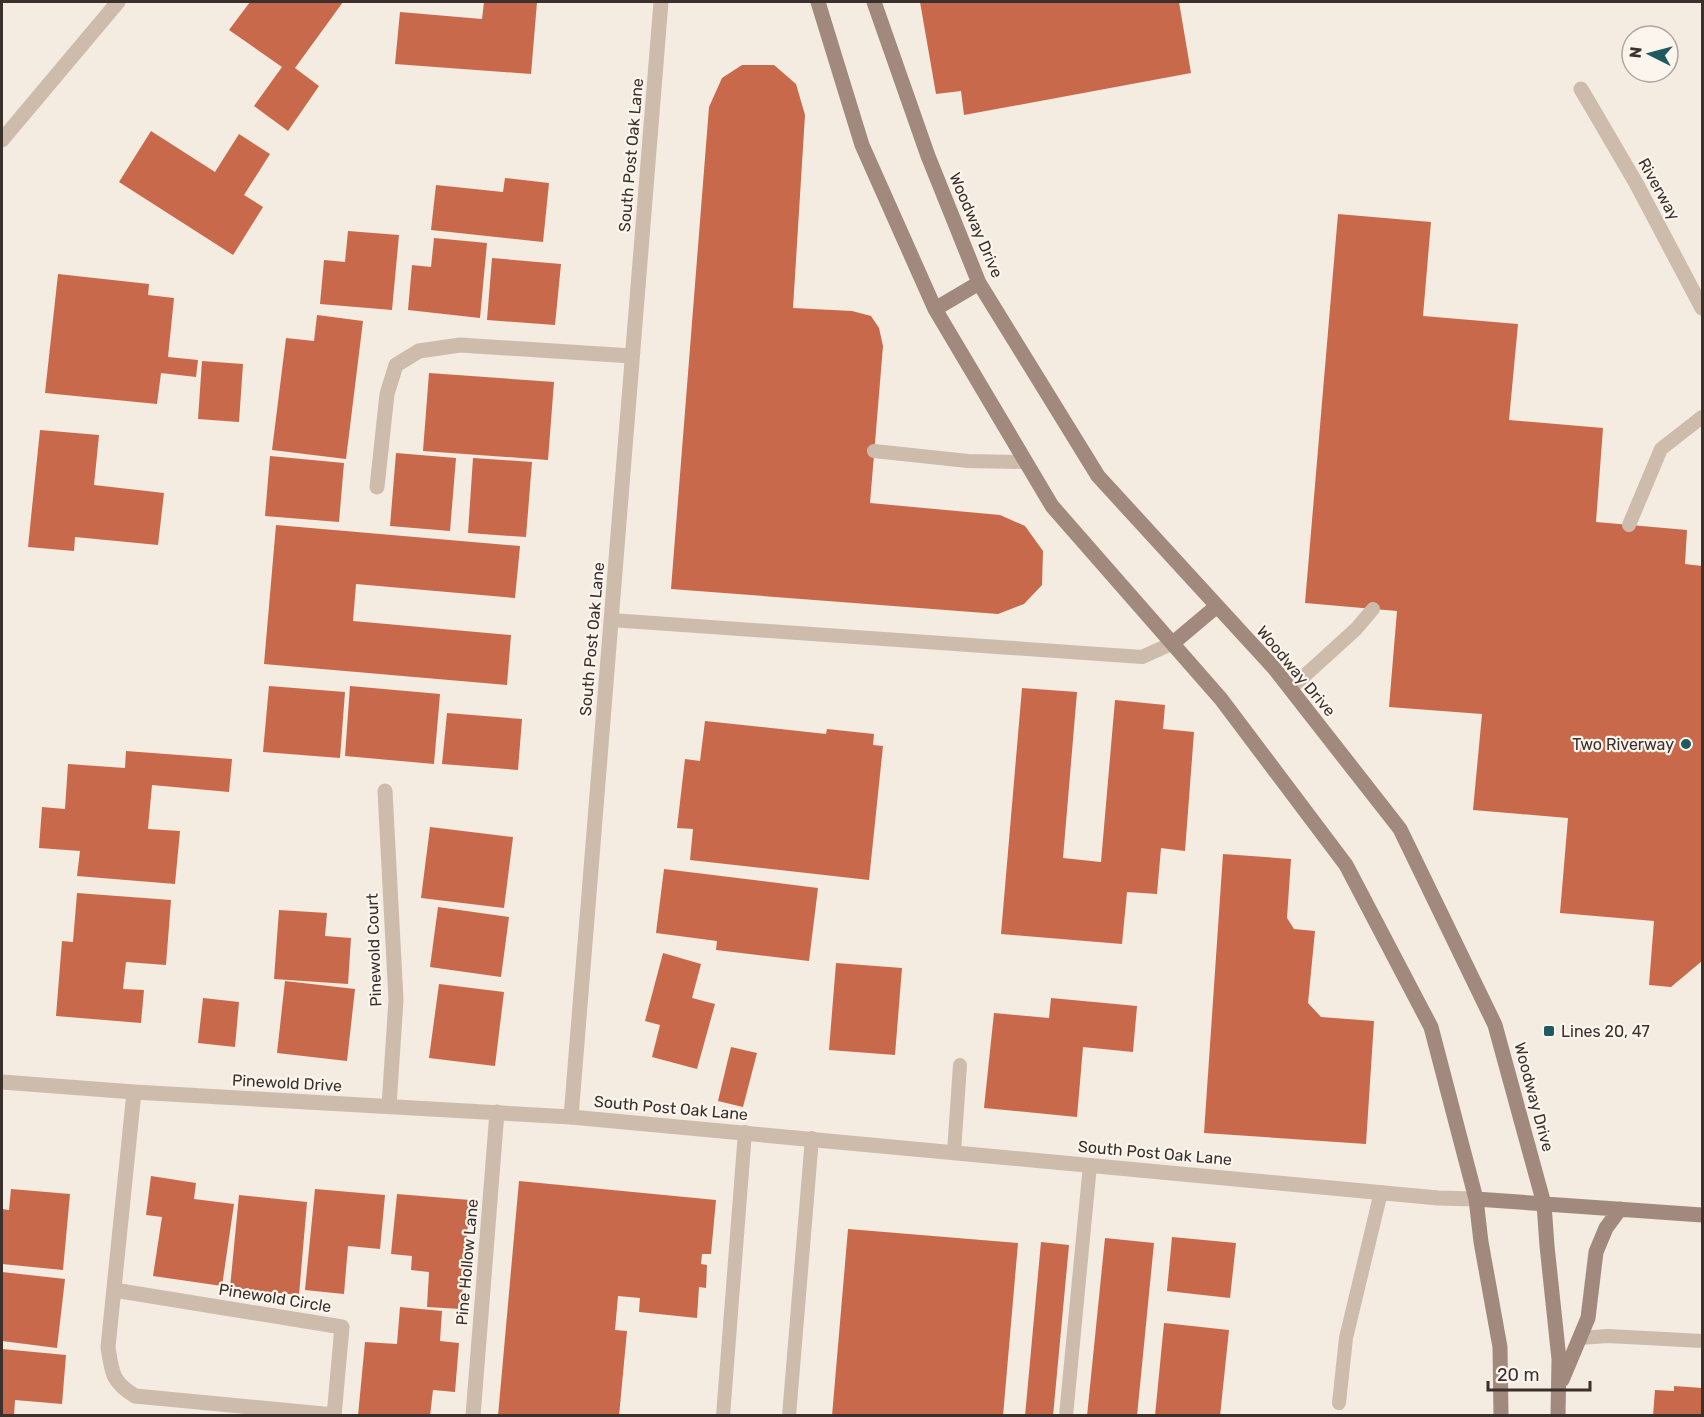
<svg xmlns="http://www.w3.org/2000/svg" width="1704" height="1417" font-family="Rubik,sans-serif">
<rect width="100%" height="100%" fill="#f4ebe1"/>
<path fill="#c8694b" d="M250,2H343L295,68L319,86L288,131L254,106L282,67L229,30Z
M484,2H537L531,74L395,64L400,12L482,19Z
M920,2H1179L1191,73L964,115L961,91L936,94Z
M742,65H774L796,84L805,115L793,308L852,311L871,316L879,328L883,346L870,503L1000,515L1025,526L1043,551L1042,585L1024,604L998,614L671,589L709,107L722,78Z
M151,131L215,172L239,134L270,154L244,195L263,207L233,255L119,182Z
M505,178L549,183L543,242L431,230L436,185L503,192Z
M1338,214L1431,222L1423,316L1518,324L1509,420L1603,428L1596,522L1687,530L1685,564L1702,566V961L1671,987L1649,985L1654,921L1560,913L1568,818L1473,810L1482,714L1389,707L1397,611L1305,603Z
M348,231L399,235L392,310L320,304L324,260L345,262Z
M434,238L487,243L480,318L408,310L412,265L431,267Z
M492,258L561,264L555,325L487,320Z
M58,274L149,284L148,295L174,298L168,357L198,360L196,377L161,373L157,404L45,393Z
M317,315L363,321L346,459L272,450L286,338L314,341Z
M202,361L243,364L239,422L198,419Z
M429,373L554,382L548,460L423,451Z
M40,430L99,435L94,485L164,493L158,545L75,537L74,551L28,547Z
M396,453L456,458L450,531L390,526Z
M270,456L344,463L339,522L265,516Z
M473,458L532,462L526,537L468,533Z
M276,525L520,546L515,598L356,584L353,621L511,635L507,685L264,664Z
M269,686L345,692L340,758L263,752Z
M350,686L440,694L434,764L345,756Z
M1022,688L1077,692L1063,858L1101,862L1115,700L1165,705L1163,729L1194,732L1185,851L1161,848L1157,894L1127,892L1122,944L1001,934Z
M447,713L522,719L518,770L442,764Z
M705,721L826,734L827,729L874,734L873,745L883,746L869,880L690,860L693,829L677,828L685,759L700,761Z
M126,751L232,759L229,792L152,785L148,829L180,831L175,884L77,876L80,851L39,848L42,807L65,809L68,764L125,768Z
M430,827L513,837L504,908L421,898Z
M1223,854L1291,859L1287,918L1294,929L1315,931L1308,1003L1321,1017L1374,1021L1366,1144L1204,1133Z
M664,869L818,888L809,961L716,950L717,941L656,933Z
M77,893L171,900L166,965L126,962L123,989L144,990L141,1023L56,1016L62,941L73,942Z
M438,907L509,917L501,977L430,967Z
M279,910L327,913L325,936L351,938L348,984L274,979Z
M663,953L701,964L692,998L715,1004L697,1069L652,1057L660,1025L645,1021Z
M836,963L902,968L895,1055L829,1050Z
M285,981L355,989L347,1061L277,1053Z
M439,984L504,992L495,1066L429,1058Z
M203,998L239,1002L235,1047L198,1043Z
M1051,998L1137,1006L1133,1052L1083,1047L1077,1117L984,1108L994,1013L1049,1018Z
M731,1047L757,1053L743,1107L718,1101Z
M151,1176L196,1183L194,1199L234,1204L222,1286L153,1276L162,1217L146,1215Z
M519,1181L716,1200L711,1254H702L701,1264L707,1265L706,1288L699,1287L697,1318L639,1312L640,1298L618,1296L615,1330L627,1331L619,1416H498Z
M11,1189L70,1194L63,1270L2,1264V1209L9,1210Z
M315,1189L385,1195L380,1249L348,1246L344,1294L305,1290Z
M397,1194L470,1200L461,1309L427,1307L429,1272L411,1270L412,1256L391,1254Z
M239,1195L307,1202L299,1295L230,1288Z
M848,1229L1018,1243L1003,1416H832Z
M1172,1237L1236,1243L1230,1298L1167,1291Z
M1105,1238L1154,1243L1137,1416H1087Z
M1041,1242L1069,1245L1053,1416H1025Z
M2,1272L65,1279L57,1348L2,1341Z
M400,1307L442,1311L440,1341L459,1343L455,1392L433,1390L430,1416H358L365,1342L397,1344Z
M1164,1323L1229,1330L1220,1416H1155Z
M2,1349L66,1355L62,1404L15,1400L14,1416H2Z
M1674,1386L1702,1388V1416H1653L1655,1390L1674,1391Z"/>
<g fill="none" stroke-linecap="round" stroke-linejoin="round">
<path stroke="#cdbbac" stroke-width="14" d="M874,451L968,461L1025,462
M1629,525L1661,449L1702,417
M611,620L1142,657L1173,643
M1290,689L1356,629L1373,609
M954,1152L960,1065
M1580,1338L1608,1336L1702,1341
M1339,1403L1346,1338L1381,1192
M723,1416L745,1132
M789,1416L812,1138
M1066,1416L1090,1165"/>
<path stroke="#cdbbac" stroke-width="15" d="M1581,89L1636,183L1702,308
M2,140L118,2
M377,487L387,394L396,365L419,351L460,345L632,356
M385,791L396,1000L389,1106
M2,1082L134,1092L571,1117
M134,1092L108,1347C112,1373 112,1382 135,1396L334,1415
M114,1290L342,1327L334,1416
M473,1416L497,1112"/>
<path stroke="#cdbbac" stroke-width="15" d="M661,2L571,1117L1438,1198L1476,1199"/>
<path stroke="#a18a7d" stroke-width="15" d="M818,2L862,145L935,309L1052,506L1221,699L1346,865L1431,1027L1476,1199L1481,1242L1500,1347L1501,1416
M874,2L928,156L979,283L1098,476L1274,668L1400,829L1495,1025L1544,1204L1547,1246L1559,1359L1558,1416
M935,309L979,283
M1173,643L1217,606
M1476,1199L1702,1215
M1562,1380L1588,1318L1596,1252L1606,1228L1620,1209"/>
</g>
<g fill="#1f5a5e" stroke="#fbf5ee" stroke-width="2">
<circle cx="1686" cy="744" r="6"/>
<rect x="1543" y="1025" width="12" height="12" rx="3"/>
</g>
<g text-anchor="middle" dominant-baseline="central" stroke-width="4.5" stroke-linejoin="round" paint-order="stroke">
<g font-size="16" fill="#3b302b" stroke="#fbf5ee">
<text transform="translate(631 155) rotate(-85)">South Post Oak Lane</text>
<text transform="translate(1659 189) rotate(61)">Riverway</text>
<text transform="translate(976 225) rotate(67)">Woodway Drive</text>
<text transform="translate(592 639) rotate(-85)">South Post Oak Lane</text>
<text transform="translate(1296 671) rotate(50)">Woodway Drive</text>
<text transform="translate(374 950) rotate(-92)">Pinewold Court</text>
<text transform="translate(287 1083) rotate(3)">Pinewold Drive</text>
<text transform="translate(1534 1097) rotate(75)">Woodway Drive</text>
<text transform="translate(671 1108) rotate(5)">South Post Oak Lane</text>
<text transform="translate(1155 1153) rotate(5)">South Post Oak Lane</text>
<text transform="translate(467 1262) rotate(-85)">Pine Hollow Lane</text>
<text transform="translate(275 1298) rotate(9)">Pinewold Circle</text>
</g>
<g font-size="16" fill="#3b302b" stroke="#fbf5ee" text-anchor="end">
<text x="1674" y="744">Two Riverway</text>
<text x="1561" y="1031" text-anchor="start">Lines 20, 47</text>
</g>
</g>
<rect width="1704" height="1417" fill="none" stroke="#3b302b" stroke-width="6"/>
<g transform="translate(1650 54) rotate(276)"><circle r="28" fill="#fbf5ee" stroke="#aea6a0" stroke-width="1.5"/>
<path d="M0-4.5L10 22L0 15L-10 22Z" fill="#1f5a5e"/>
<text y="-9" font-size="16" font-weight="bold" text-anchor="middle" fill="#3b302b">N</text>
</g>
<path d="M1488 1381v9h102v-9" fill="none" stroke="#3b302b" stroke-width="3"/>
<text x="1497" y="1381" font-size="18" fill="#3b302b" stroke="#fbf5ee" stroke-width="4.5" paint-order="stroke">20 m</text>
</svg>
